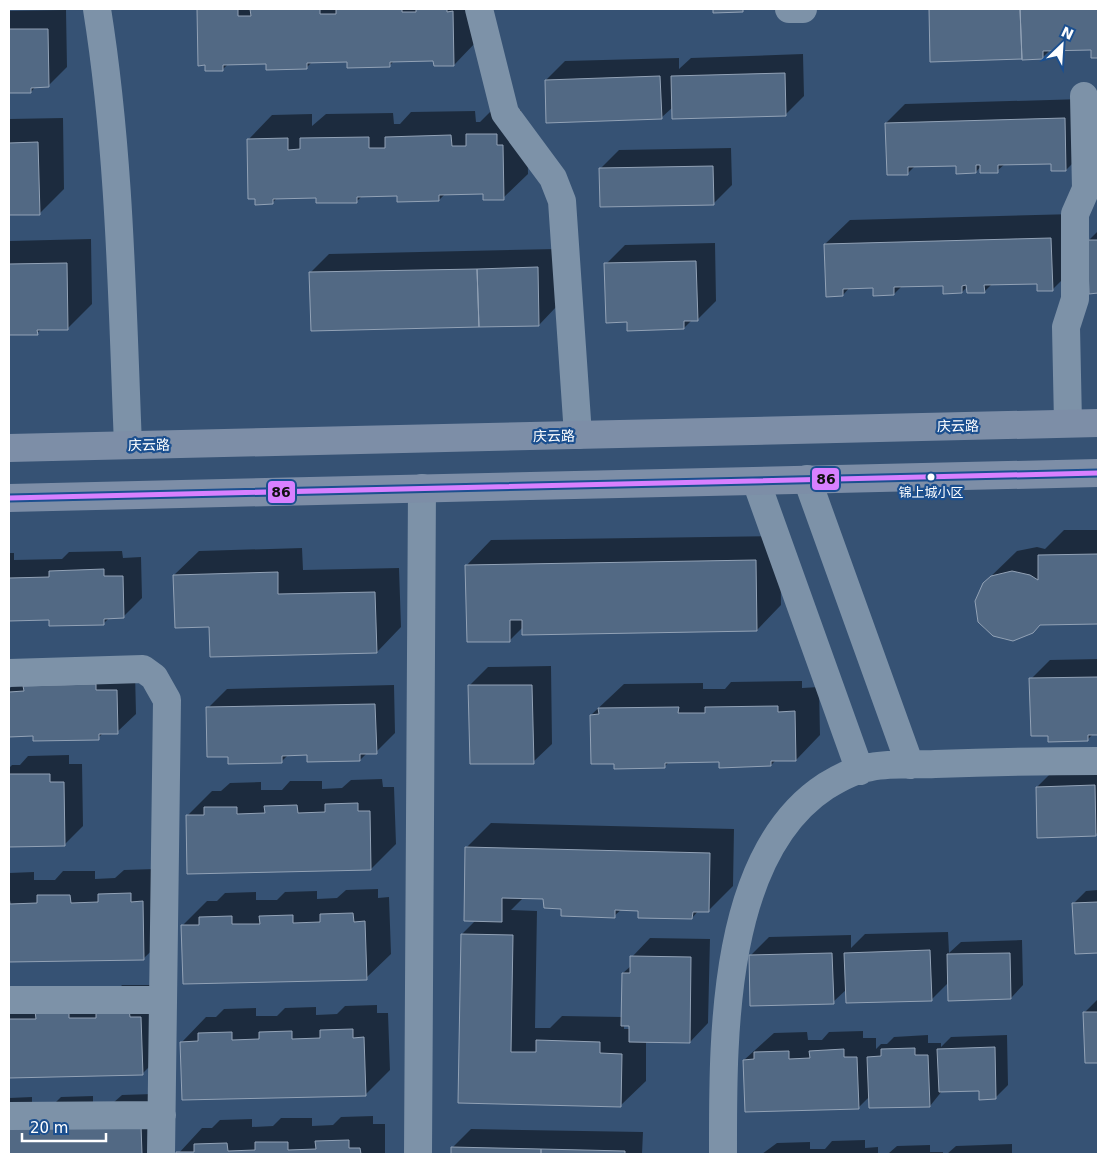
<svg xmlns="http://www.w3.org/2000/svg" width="1107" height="1163" font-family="'DejaVu Sans','Noto Sans SC',sans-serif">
<rect width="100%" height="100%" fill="#365274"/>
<path fill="#0007" fill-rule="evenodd" d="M198,9H478V40L454,65L435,59L395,60L389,66L348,61L312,62L307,67L267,63L228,64L223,69L206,64H199Z
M930,9H1098V56L1093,57V49L1050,50L1042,58L931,60Z
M66,10L67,67L48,86H36L31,92H9V11Z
M803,54L804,96L786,114L673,107L661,118L546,80L565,61L679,58V69L691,58Z
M1083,99L1085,151L1066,170L1052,162L1006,163L997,171L981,166L976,172L958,165L915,166L907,174L886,123L905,104Z
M492,110H521V121H527L528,174L503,198L484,193L445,194L439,200L398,195L362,196L357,201L317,197H278L272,203L248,140L272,115L312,114V126L326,114L393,113L394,124H400L411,112L475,111L476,122H480Z
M63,118L64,189L40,213L9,214V119Z
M731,148L732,185L713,204L600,169L619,150Z
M1075,214L1077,265L1052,290L1038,282L992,284L984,292L968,286L962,292L944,285L902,286L894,294L874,287H850L843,295L825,244L850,220Z
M1098,231V292H1090L1088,241Z
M91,239L92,304L68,328L42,329L37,333L9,334V241Z
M715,243L716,301L697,320H692L684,328L628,321L606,264L625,245Z
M556,249L557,306L539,325L310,273L329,254Z
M1064,530H1098V622L1040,623L1013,640L1003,639L985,629L979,621L984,583L1017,551L1037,547L1045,549Z
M780,536L781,605L757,630L523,627L510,640L467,565L491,540Z
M302,548L303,570L399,568L401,627L377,652L210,626L174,575L199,551Z
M122,551L123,558L141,557L142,598L123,617H110L103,624L50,619L9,620V553H14V560L62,559L69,552Z
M1098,659V734H1093L1087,740L1049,735L1031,679L1050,660Z
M551,666L552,744L533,762L469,686L488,667Z
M135,672L136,714L117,732L103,733L98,738L9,735V689L24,674Z
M802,681V688L819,687L820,735L796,760H776L771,765L720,761L669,762L664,767L616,763L591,715L624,684L703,683V689H725L731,682Z
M394,685L395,733L376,752L367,753L360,760L308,754H289L281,762L229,755L208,708L227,689Z
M69,755V764H82L83,826L65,844L9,846V768L12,765H20L28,756Z
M1098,773V832L1095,835L1037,787L1050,774Z
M382,779L383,787H394L396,844L371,869L187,816L212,791H221L230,783L261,782V790H282L290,781H322V789L342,788L351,780Z
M491,823L734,829L733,886L708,911L699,910L692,918L639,909H622L614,916L562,908L545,897H524L511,910L537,911L535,1028H550L562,1016L622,1017L623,973L632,965V957L650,938L710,939L708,1023L690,1042L646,1041V1081L621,1105L459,1102L462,934L476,920L466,848ZM624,1025H631L630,1029H624Z
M155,869L169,934L144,958L9,961V873L34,872V880H55L63,871H95V879L115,878L124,870Z
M378,889V898L389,897L391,954L366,978L182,926L207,901H217L225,893L256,892V900H277L285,892L317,891V899L337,898L346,890Z
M1098,890V952L1076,953L1074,903L1086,891Z
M948,932L949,953L961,942L1022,940L1023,985L1011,998L949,982L931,1000L847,989L833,1002L750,956L769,937L851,935V948L865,934Z
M122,985H154L167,1049L142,1074L9,1077V988L114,994Z
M1097,1000L1098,1061L1087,1062L1084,1013Z
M377,1005V1013H388L390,1070L365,1095L182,1042L206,1017H216L224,1009L256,1008V1016H277L285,1008L316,1007V1015L337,1014L345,1006Z
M863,1031V1038H876V1049L881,1044H887L894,1037L928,1035V1043H941V1047L951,1037L1007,1035L1008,1085L995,1098L981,1089L942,1091L930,1106L870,1096L858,1108L744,1060L774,1033L807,1032L808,1040H822L829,1032Z
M153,1094L166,1154H9V1098L32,1097V1105H53L61,1097L93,1096V1104L113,1103L122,1095Z
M373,1116V1124H385V1154H178L202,1128H212L220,1120L252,1119V1127L273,1126L281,1118H312V1126L333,1125L341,1117Z
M471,1129L643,1132L642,1154H452V1148Z
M865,1140V1148L878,1147V1154H762L777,1143L810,1142V1149H825L832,1141Z
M1012,1144V1154H947L956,1146Z
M930,1145V1152H943V1154H883L889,1153L897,1146Z"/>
<path fill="#526984" stroke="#92a2b6" d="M197,9H238V16H251L250,9H320V14H336V9H402V12H416V9H447V12L453,11L454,66H434L433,61L390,62V67L347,68V62L307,63V69L266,70V64L223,65V71H205V65L198,66Z
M713,9H743V12L713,13Z
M929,9H1020L1022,59L930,62Z
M1020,9H1098V58H1091V50L1043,51V59L1022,60Z
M9,29H48L49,87L31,88V93H9Z
M785,73L786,116L672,119L671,76Z
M660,76L662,119L546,123L545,80Z
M1065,118L1066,171H1051V164L998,165V173H980V165H976V173L956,174V166L908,167V175H887L885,123Z
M466,134H497V145H503L504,200H483V194L439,195V201L397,202V196L357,197V203H316V198L273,199V204L255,205V199H248L247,139L288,138V150L300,149V138L369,137V148H385V137L451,135L452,146H466Z
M38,142L40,215H9V143Z
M713,166L714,205L600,207L599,168Z
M1051,238L1053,291H1037V284L984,285L985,293H967L966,285L962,286V293L943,294V286L894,287V295L873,296V288L843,289V296L826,297L824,244Z
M1087,240H1098V293L1089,294Z
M696,261L698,321H684V329L627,331V322L606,323L604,263Z
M67,263L68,330H37L38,335H9V264Z
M538,267L539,326L479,327L477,269Z
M477,269L479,327L311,331L309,272Z
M1098,554V624L1040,625L1033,633L1013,641L993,636L978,622L975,601L983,583L991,576L1012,571L1030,575L1038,580V555Z
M756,560L757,631L522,635V620H510V642H467L465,565Z
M104,569V576H123L124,618L104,619V625L49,626V620L9,621V578L49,577V571Z
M278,572V594L375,592L377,653L210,657L209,627L175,628L173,575Z
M1098,677V735H1088V741L1048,742V736H1031L1029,678Z
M96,684V690H117L118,734H99V740L33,741V736L9,737V692L24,691L23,686Z
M468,685H532L534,764H470Z
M375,704L377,754H360V761L307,762V755L282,756V763L228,764V757H207L206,707Z
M778,706V712L795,711L796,761H771V766L719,768V762L665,763V768L614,769V764H591L590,715L599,714L598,708L679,707L678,713H705V707Z
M9,774H50V782H64L65,846L9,847Z
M1095,785L1096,836L1037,838L1036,787Z
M358,803V811H370L371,870L187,874L186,815H204V807H237V814L265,813L264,806L297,805L298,813L325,812V804Z
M465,847L710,853L709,912H693L692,919L638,918V911L615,910V918L561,916V909L544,908L543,899L502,898V922L464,921Z
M131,893V902L143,901L144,960L9,962V896L10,904L37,903V895H70L71,903L98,902V894Z
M1098,902V953L1075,954L1072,903Z
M353,913L354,922L365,921L367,980L183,984L181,925H199V917L232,916V924H260L259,916L293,915V923L320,922V914Z
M461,934L513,935L511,1052H536V1040L600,1042V1053L622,1054L621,1107L458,1103Z
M930,950L932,1001L846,1003L844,953Z
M832,953L834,1004L750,1006L749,955Z
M1010,953L1011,999L948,1001L947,954Z
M630,956L691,957L690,1043L629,1042V1026H621L622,973H630Z
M96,1009H129L130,1017H141L143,1075L9,1078V1019H36L35,1011L69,1010V1018H96Z
M1083,1012H1098V1063H1085Z
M353,1029V1038L364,1037L366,1096L182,1100L180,1042L198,1041V1033L232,1032V1040L259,1039V1032L292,1031V1039L320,1038V1030Z
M995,1047L996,1099L979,1100V1091L939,1092L937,1049Z
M915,1048V1055H928L930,1107L869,1108L867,1057L881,1056V1049Z
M844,1049V1057H857L859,1109L745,1112L743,1060L754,1059V1052L789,1051V1059L810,1058L809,1051Z
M141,1126L142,1154H9V1129Z
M349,1140V1148H360L361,1154H176V1152H194V1144L227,1143L228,1151L255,1150V1142H288V1150L316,1149L315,1141Z
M451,1147L541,1149V1154H451Z
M541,1149L625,1151V1154H541Z"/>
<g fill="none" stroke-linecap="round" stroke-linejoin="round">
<path stroke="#7d92a8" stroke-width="28" d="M97,9C120,153 122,299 128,445
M479,9L505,113L553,178L562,201L578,435
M789,9H803
M1068,423L1066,327L1075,299V214L1086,189L1084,96
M807,479L910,765
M756,481L860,771
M9,673L143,669L154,677L167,700L161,1154
M9,1000H163
M9,1116L162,1115
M418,1154L422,488
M723,1154C723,1041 720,855 826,786C839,778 856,769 871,767C892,763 915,765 935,764C990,762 1044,761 1098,761"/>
<path stroke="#7d8ea7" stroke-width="28" d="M9,448L1098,423
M9,498L1098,473"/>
<defs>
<path id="bus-1" d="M9,498L1098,473"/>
</defs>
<use href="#bus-1" stroke="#1b4f8f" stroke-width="9"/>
<use href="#bus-1" stroke="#d880ff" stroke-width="5"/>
</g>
<circle fill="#fff" stroke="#1b4f8f" stroke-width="2" cx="931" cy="477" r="4.5"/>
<g text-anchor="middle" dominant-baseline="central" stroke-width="4.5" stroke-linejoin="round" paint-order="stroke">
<g font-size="13" fill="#fff" stroke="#1b4f8f">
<text x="931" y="492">锦上城小区</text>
</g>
<g font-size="14" fill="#fff" stroke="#1b4f8f">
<text transform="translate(958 426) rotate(-1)">庆云路</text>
<text transform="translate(554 436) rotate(-1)">庆云路</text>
<text transform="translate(149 445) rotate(-1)">庆云路</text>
</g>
</g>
<g stroke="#1b4f8f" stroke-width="2">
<rect x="811" y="467" width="29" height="24" rx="5" fill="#d880ff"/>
<rect x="267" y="480" width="29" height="24" rx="5" fill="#d880ff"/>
</g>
<g font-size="14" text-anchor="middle" font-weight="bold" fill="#111">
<text x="826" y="484">86</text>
<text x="281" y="497">86</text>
</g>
<rect width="1107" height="1163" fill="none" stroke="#ffffff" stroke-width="20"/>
<g transform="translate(1062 45) rotate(25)" stroke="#1b4f8f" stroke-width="4" paint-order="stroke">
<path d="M0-4L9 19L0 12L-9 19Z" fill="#ffffff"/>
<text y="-8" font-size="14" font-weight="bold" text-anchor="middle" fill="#ffffff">N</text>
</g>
<path d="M22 1133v8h84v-8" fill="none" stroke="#ffffff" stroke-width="2.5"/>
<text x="30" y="1133" font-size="15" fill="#ffffff" stroke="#1b4f8f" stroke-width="4" paint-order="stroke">20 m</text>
</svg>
